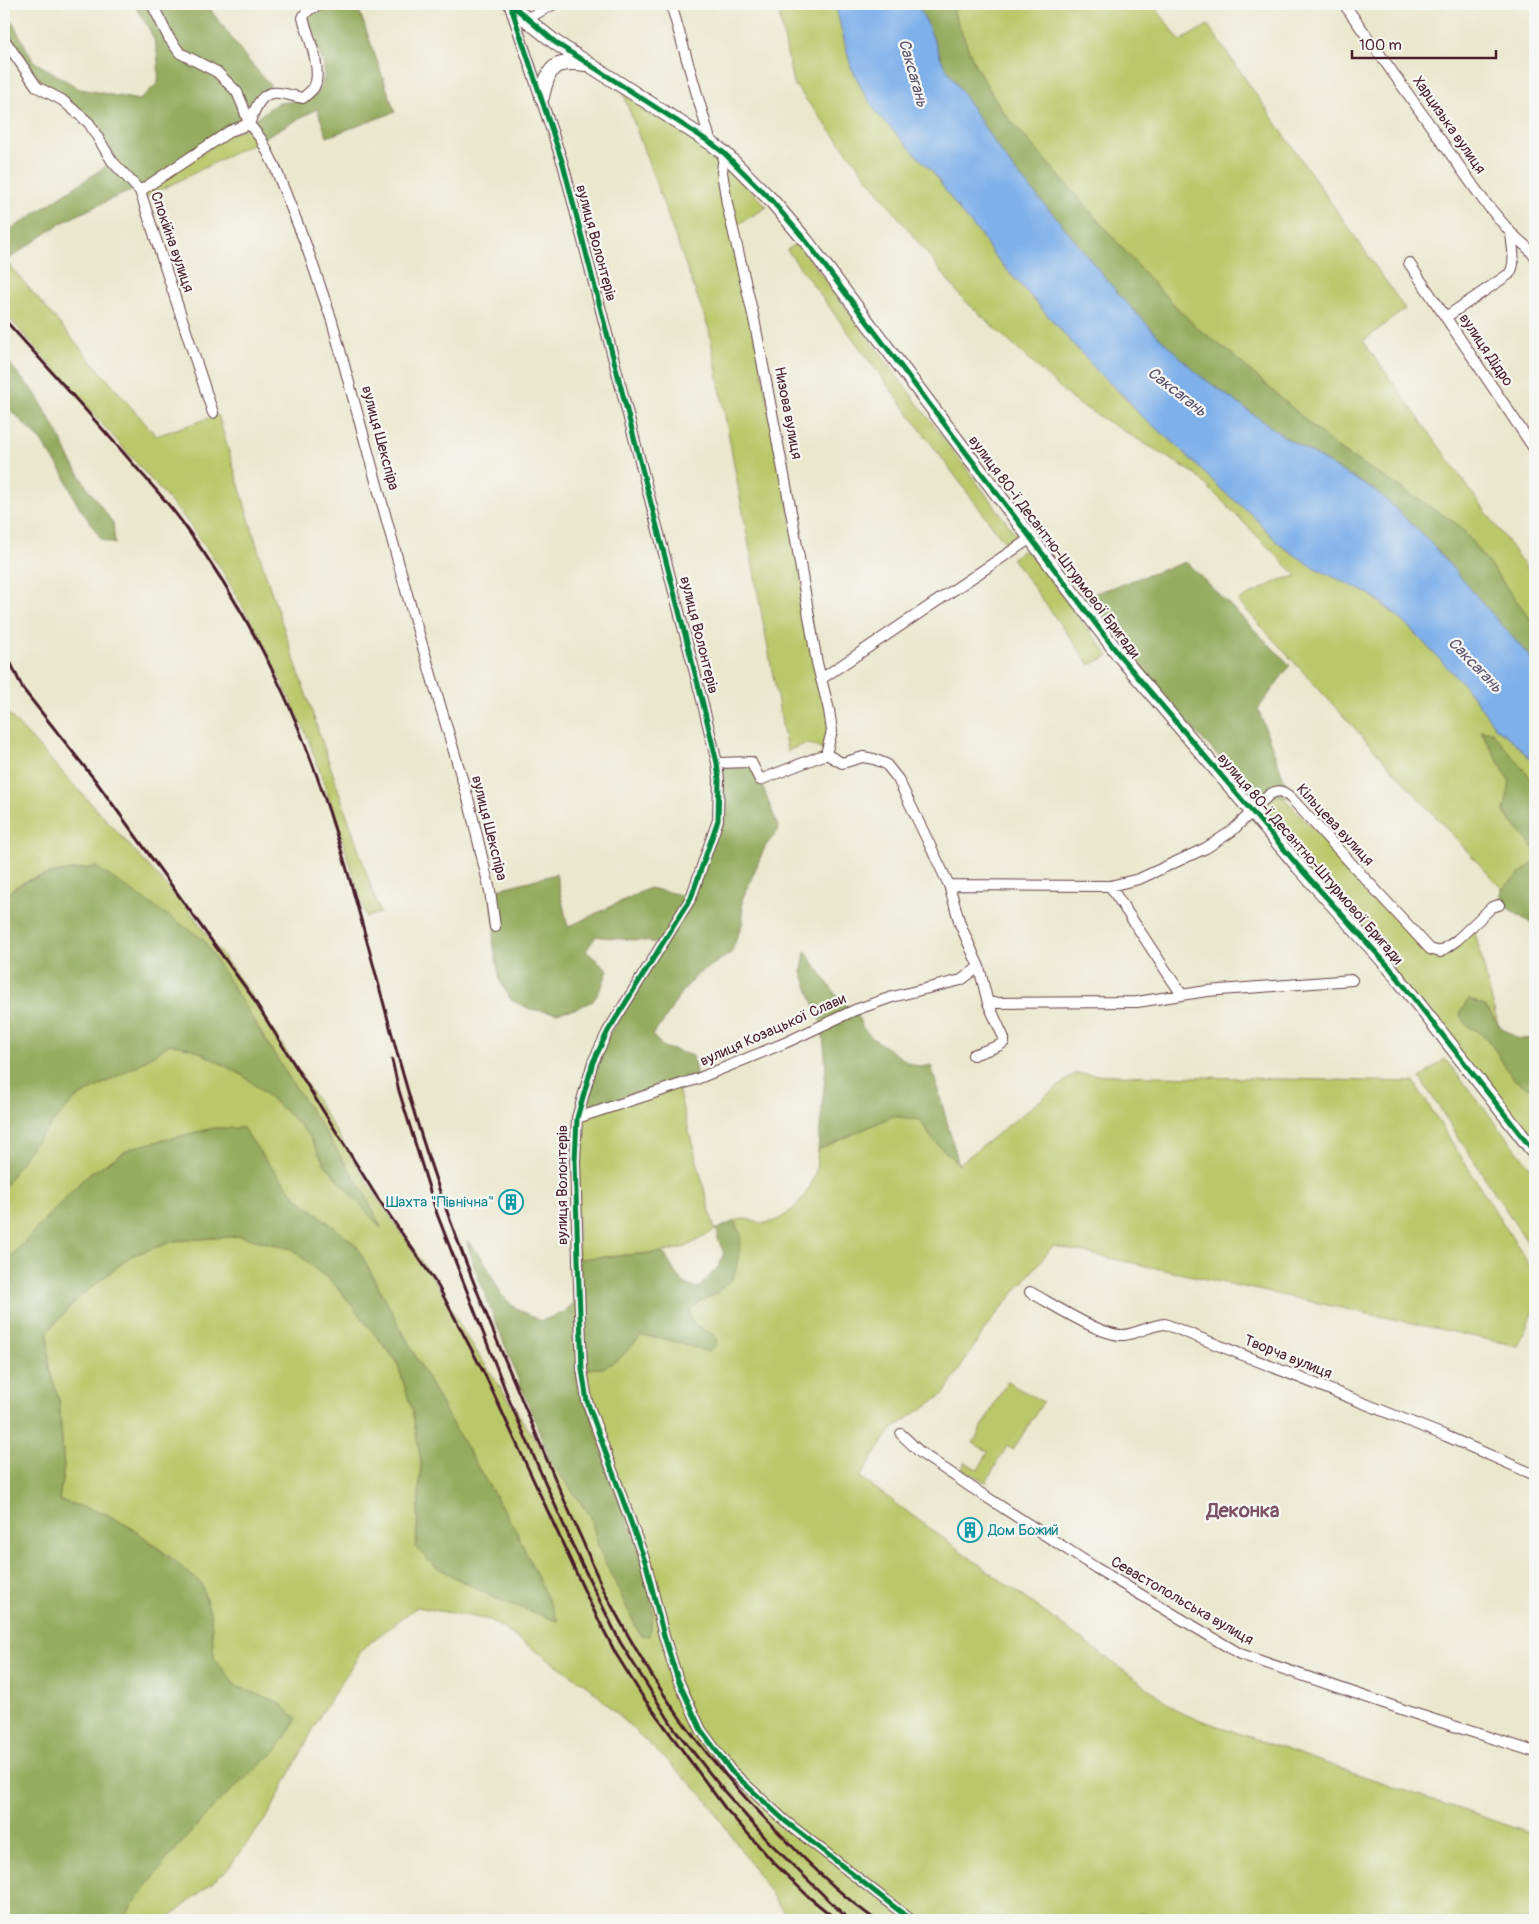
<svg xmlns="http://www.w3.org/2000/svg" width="1539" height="1924" font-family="Pangolin,sans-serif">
<rect width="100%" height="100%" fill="#f6f6f2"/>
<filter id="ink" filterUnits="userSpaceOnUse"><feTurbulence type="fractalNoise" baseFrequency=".02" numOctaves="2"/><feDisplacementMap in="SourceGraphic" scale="10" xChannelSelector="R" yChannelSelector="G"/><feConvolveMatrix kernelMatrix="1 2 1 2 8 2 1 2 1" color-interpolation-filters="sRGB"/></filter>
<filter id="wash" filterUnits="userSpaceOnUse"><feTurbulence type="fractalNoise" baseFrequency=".0096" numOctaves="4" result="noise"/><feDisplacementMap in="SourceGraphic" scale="20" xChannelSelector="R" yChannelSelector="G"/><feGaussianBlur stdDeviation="1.12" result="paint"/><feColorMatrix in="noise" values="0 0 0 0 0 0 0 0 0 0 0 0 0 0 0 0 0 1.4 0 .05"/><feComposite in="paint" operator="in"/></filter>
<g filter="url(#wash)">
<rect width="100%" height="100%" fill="#ebe7cd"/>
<path fill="#bbc86a" stroke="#82744a" d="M777,4H835L851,67L864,93L879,116L932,171L962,214L980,234L993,254L1082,354L1128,400L1140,415L1164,433L1222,490L1251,514L1280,545L1331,575L1369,594L1404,622L1466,687L1496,728L1512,740L1535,764V783L1492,733L1481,731L1510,782L1504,813L1535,850V861L1502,889L1238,601L1279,580L1297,576L1194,473L1075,402L962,298L793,83Z
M953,4H1153L1180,41L1208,25L1405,309L1363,341L1535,580V625L1460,526L1336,447L1229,352L1197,328L1153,283L1003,112L975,65L955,16Z
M619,82L724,153L722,172L730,169L767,207L733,227L829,710L826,754C810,739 805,744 787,751L709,329Z
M248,128L259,140L145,198L143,192L232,133Z
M795,244H798L1017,536L1016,541L1008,547L787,250Z
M4,259L156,436L218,415L267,579L380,913L366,917L334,813L308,738L264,645L220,567L183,516L4,312Z
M1022,551L1030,554L1109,656L1090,665L1012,558Z
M4,709L189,910L251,995L375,1194L438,1286L466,1336L543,1451L591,1517L599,1549L640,1635H649L646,1568L608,1475L587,1401L582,1369L603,1368L620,1358L641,1336L663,1338L709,1352L702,1329C692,1325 689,1321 689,1311L699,1302L717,1293L741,1236L734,1221C750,1216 751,1223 764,1223C788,1222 808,1195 815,1174C817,1166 817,1158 818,1150L893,1116L920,1120L932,1139L959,1164L1074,1074L1414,1082L1535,1274V1308L1518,1346L1053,1246L987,1326L944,1394L892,1429L860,1477L1183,1714L1535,1835V1920H1178C1161,1915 1128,1908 1114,1920H789L704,1796L588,1686L490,1620L417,1607L364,1647L321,1714L269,1814L227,1870L167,1920H124L130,1908L170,1856L215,1805L280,1703L236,1686L214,1658L211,1616L177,1562L135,1530L106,1514L59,1501L64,1467L59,1400L49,1368L48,1331L79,1297L131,1256L174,1241L240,1236L292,1249L338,1288L397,1362L412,1409L421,1461L416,1547L433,1565L460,1580L495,1598L557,1621L517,1533L451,1422L356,1245L296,1197L264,1158L243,1128H214L131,1148L85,1177L4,1264V1187L31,1147L75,1099L138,1065L170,1044L194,1049L244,1076L290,1115L310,1137L324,1163L380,1226L364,1192L284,1070L254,1021L96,867C69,871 19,873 4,899Z
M1277,791L1422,941L1440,952L1473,924L1498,1025L1486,1007L1469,999L1468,1026C1473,1029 1480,1032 1484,1037C1502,1053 1509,1084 1535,1089V1153L1252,811Z
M1445,1059L1535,1173V1254L1420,1078Z
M677,1086L715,1230L686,1247L663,1252L578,1259L577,1118Z
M1007,1382L1043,1402L1013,1450L1007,1446L986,1482L962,1469L965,1462L978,1470L988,1452L973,1443Z"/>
<path fill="#94ac5e" stroke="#6f6644" d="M133,4H209L212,12L248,60L271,86L257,101L245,122L141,187L111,199L61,223L6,261L4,259V234L117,159L92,119L41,84L4,30V6L33,61L80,89L139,100L158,83C160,45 154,34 133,4Z
M323,4H357L395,112L327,137L317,109L261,139L249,124L277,103L301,101L317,94L324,78V66L305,14Z
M917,4H953L955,16L975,65L1003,112L1153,283L1197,328L1229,352L1336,447L1460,526L1535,625V663L1427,539L1380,494L1286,438L1199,375L1160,338L1120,296L1014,170L994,142L943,63L926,21Z
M4,357L37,396L58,433L71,461L89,490L113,523L115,544L102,540L76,502L63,473L39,438L4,404Z
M1186,562L1290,665L1258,709L1291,798L1270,794L1255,795L1163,697L1090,595Z
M1481,730L1492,732L1535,783V850L1504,812L1510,782Z
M751,762L760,780L779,829L765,847L742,900L743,922L731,953L698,974L680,994L664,1021L652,1035L663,1047L693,1056L697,1079L577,1118L593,1062L663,944C641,939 618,940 596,936L586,951L608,970L602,986L593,1001L575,1009L556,1013L530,1009L511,1000L500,981L493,941L495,927L490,891L556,874L568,927L649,888L691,897L718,820L717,763Z
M1535,861V926L1505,906L1499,905L1502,889Z
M96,867L203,939L284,1070L364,1192L381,1228L324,1163L310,1137L290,1115L244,1076L194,1049L170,1044L138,1065L75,1099L31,1147L4,1187V899C19,874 70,871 96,867Z
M805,951L841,1002L855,1010L863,1028L874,1039L907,1062L921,1067L931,1065L959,1165L932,1139L920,1120L893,1116L818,1150L826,1065L822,1026L802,972Z
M1469,999L1486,1007L1498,1025L1511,1034L1518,1039L1535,1038V1089C1527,1087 1521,1085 1514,1079C1502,1066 1497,1048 1484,1036C1474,1027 1463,1029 1460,1012Z
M214,1128H243L264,1158L296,1197L356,1245L451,1422L517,1533L558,1621L495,1598L460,1580L433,1565L416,1547L421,1461L412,1410L397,1362L338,1288L292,1249L240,1236L174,1241L131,1256L79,1297L48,1331L49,1368L59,1400L64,1467L59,1500L106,1514L135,1530L201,1583L211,1616L214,1658L236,1686L280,1703L297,1719L276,1751L215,1805L170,1856L130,1908L124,1920H4V1264L85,1177L131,1148Z
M734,1221L741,1236L737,1265L733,1278L717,1293L699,1302L689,1311C689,1327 702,1329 715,1335L717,1344L709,1352L663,1338L641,1336L620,1358L603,1368L583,1369L587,1401L608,1475L646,1568L653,1616L649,1636L640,1635L599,1549L591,1517L551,1462L490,1308L473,1263L467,1241L483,1259L501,1294L514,1307L541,1321L563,1313L576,1301L578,1259L663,1252C673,1267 678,1287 699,1288L719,1266L724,1253L718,1240V1233L715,1230Z
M1123,1914L1159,1915L1178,1920H1114Z"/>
<path fill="#7eb0ea" stroke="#64688a" d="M835,4H917L926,21L943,63L994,142L1014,170L1059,221L1120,296L1160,338L1199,375L1286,438L1380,494L1427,539L1535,663V764L1512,740L1496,728L1466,687L1404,622L1387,607L1369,594L1313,567L1280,545L1251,514L1222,490L1175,444L1140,415L1128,400L1100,374L993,254L980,234L962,214L932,171L879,116L864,93L851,67Z"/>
</g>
<g filter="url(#ink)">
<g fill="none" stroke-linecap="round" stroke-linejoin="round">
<defs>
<path id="street" d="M152,4L169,38L180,53L217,72L237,92L243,106L249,124L261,139L275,167L306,245L332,321L407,594L469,802L490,891L495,927
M671,4L711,143
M1344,4L1484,201L1511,233L1529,249L1535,257
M510,6L563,164L702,700L717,763L719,780L718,820L691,898L608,1031L593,1062L577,1118L575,1161L578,1259L582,1369L587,1401L646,1564L664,1636L678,1680L701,1730L731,1771L785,1821L911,1920
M526,19L554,4
M4,39L37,87L62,100L89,123L112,161L140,191L213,413
M724,153L722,172L727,204L754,319L792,517L817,663L829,710L832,731L826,754
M140,191L230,131L249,124C255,110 260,90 279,93C288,94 295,97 303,98C307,94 312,91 314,87C323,71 308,35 303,18C306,9 314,7 323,4
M1409,263L1535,450
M1446,317L1509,274C1517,264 1512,246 1511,233
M821,679L1031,538
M717,763L751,762L760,780L826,754L842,763L863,757L874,759L886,764L898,779L949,885L960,924L979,967L988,1003L1004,1038V1042L998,1046L973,1055
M949,885L1110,886L1139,879L1206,848L1232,831L1270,794C1280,789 1283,791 1291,798L1430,949L1440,952L1457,940L1492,907L1499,905
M1110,886L1182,995
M988,1003L1137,1002L1207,991L1352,980
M577,1118L697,1079L787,1042L855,1010L892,997L961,980L979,967
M1030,1292C1051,1303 1102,1337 1124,1335C1139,1333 1151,1325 1165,1324L1446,1436L1535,1475
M901,1434L921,1453L971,1487L1096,1568L1240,1654L1416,1714L1535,1752"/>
<path id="secondary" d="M511,4L526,19L556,43L711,143L724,153L772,201L806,241L1120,656L1299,867L1390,968L1535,1153
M542,97C549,66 553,60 586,64"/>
</defs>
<use href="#street" stroke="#623d43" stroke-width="12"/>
<use href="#secondary" stroke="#623d43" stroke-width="16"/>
<use href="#street" stroke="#fff" stroke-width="10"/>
<use href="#secondary" stroke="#fff" stroke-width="14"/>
<path stroke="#4a1f2b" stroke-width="3" d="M4,319C44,363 83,407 122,451C142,475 164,497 182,522C223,577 258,637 286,699C341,821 368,953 405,1081C436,1192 479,1299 524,1405C543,1451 562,1496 583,1542C590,1559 597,1576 605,1593C628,1637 653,1680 682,1721C713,1763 749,1803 786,1840C814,1869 843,1897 876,1920
M4,649L23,689L95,780L251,995L375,1194L438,1286L486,1377L591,1605L616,1654L643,1697L725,1808L774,1863L810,1898L837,1920
M392,1060L399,1091L437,1214L510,1402L573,1546L620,1642L674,1728L724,1791L769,1842L849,1920"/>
<defs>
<path id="cycleway" d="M510,4L563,164L702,700L717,763L719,780L718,820L691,898L608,1031L593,1062L577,1118L575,1161L578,1259L582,1369L587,1401L646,1564L664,1636L678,1680L701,1730L731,1771L785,1821L911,1920
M512,5L556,43L711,143L724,153L772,201L806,241L1120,656L1299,867L1390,968L1535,1153"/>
</defs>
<use href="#cycleway" stroke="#f6f6f2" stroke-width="8"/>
<use href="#cycleway" stroke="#00873e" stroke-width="5"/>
</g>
</g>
<defs>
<symbol id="building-ring" viewBox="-11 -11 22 22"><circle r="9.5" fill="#f6f6f2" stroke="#0f9aa8" stroke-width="1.5"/><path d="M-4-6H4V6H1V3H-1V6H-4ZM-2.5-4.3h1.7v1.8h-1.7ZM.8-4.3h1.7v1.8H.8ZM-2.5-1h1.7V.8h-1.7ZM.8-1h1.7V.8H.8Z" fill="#0f9aa8"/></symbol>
</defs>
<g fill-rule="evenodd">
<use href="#building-ring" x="497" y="1188" width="28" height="28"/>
<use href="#building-ring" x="956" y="1516" width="28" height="28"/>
</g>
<g text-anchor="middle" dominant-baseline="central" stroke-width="4.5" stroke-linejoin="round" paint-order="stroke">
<g font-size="15" fill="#4a1f2b" stroke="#f6f6f2">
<text transform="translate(1449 125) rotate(55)">Харцизька вулиця</text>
<text transform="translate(172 242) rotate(71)">Спокійна вулиця</text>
<text transform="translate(596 243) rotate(75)">вулиця Волонтерів</text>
<text transform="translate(1486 350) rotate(56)">вулиця Дідро</text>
<text transform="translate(788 413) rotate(79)">Низова вулиця</text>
<text transform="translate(380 438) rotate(75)">вулиця Шекспіра</text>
<text transform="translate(1054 547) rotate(53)">вулиця 80-ї Десантно-Штурмової Бригади</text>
<text transform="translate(699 635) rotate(76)">вулиця Волонтерів</text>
<text transform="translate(1335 825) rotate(47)">Кільцева вулиця</text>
<text transform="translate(489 828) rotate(76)">вулиця Шекспіра</text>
<text transform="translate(1310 859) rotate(49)">вулиця 80-ї Десантно-Штурмової Бригади</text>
<text transform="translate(773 1030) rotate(-24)">вулиця Козацької Слави</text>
<text transform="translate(562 1185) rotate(-90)">вулиця Волонтерів</text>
<text transform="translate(1288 1357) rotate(22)">Творча вулиця</text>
<text transform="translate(1182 1601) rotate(30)">Севастопольська вулиця</text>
</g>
<g font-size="15" fill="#0d838f" stroke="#f6f6f2" text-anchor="end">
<text x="494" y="1202">Шахта "Північна"</text>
<text x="988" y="1530" text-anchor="start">Дом Божий</text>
</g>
<g font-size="16" font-style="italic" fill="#5c526e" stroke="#f6f6f2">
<text transform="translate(913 73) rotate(74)">Саксагань</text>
<text transform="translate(1177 392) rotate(38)">Саксагань</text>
<text transform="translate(1475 665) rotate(46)">Саксагань</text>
</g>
<g font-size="20" font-weight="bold" fill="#7c5166" stroke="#f6f6f2">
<text x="1243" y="1510">Деконка</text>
</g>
</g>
<rect width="1539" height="1924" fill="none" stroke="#f6f6f2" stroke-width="20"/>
<path d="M1352 50v8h144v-8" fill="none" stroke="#4a1f2b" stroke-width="2.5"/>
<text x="1359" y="50" font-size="15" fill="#4a1f2b" stroke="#f6f6f2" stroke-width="4" paint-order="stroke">100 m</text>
</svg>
